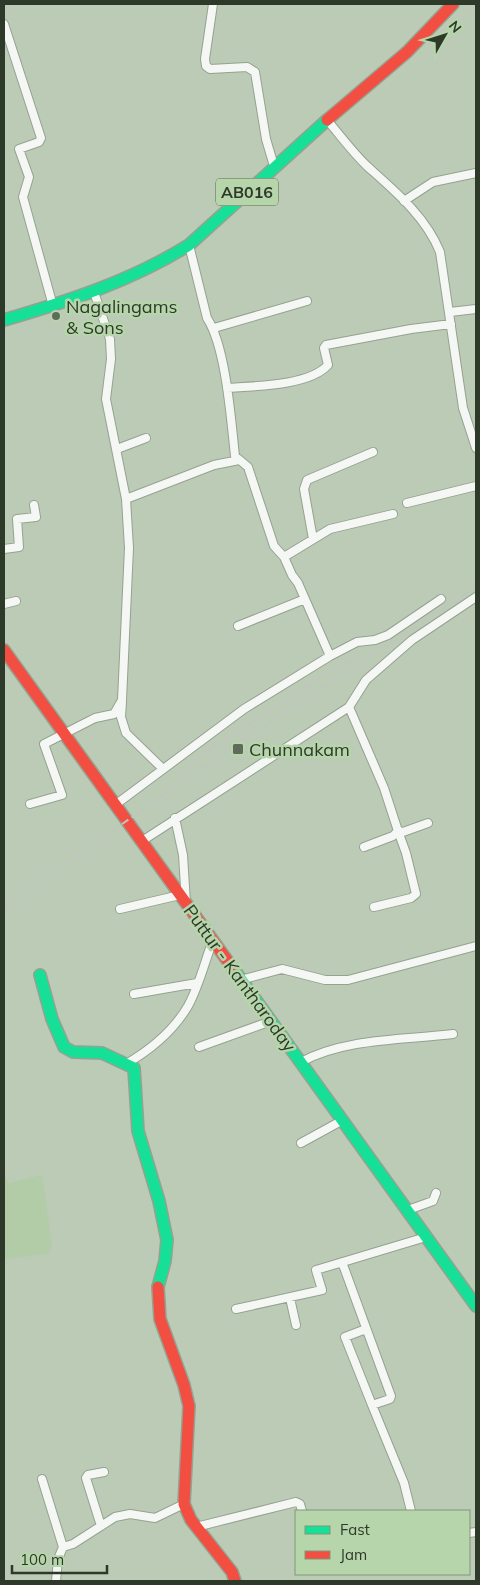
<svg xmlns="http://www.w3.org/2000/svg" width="480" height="1585" font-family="Mulish,sans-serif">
<rect width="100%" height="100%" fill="#bbcbb5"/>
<path fill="#b2cca8" d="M4,1171L8,1183L42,1175L52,1247L48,1254L4,1259Z"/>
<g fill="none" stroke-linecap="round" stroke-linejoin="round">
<defs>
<path id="street" d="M213,4L205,59L206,66L210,69L247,67L255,72L266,139L274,166
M4,24L41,138L39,142L19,149L29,177L23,197L53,306
M327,120C340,135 353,153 368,167C396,192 426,217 440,252L463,408L476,448
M404,201L433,182L476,173
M189,245L207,318C226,347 231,420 235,456L248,467L274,546L284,557L292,575L298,583L330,656
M450,312L476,309
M214,328L307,301
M227,388C254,386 309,386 328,365L324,348L326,345L411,329L451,324
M117,449L146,438
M126,499L214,465L239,460
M407,503L476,486
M313,539L304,489L307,480L373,452
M4,549L19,547L17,519L36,517L34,505
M284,557L330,529L393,514
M4,604L16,601
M238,626L305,599
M122,702L121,717L126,733L163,769
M349,707L384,788L398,831L393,836L364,847
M30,804L62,795L44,744L95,718L114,714L122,700L129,548L126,499L106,399L111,359L110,339L94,292
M115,805L244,709L330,656L357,642L375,640L388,635L441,599
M175,818L183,855L186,903
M142,841L349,707L366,680L412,640L476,597
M374,907L411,898L416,894L406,853L398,831L403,832L428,823
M120,909L180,895
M240,980L282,969L325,980H348L476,946
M134,994L197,983
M199,1047L271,1021
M301,1062C345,1038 404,1040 453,1034
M126,1064C150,1050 174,1030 188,1006C199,986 205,961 213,940
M301,1143L343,1120
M408,1210L433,1201L436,1193
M342,1262L391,1396L390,1399L372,1405L345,1337L366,1329
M290,1298L296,1325
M236,1309L322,1290L316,1270L426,1237
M372,1405L404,1483L411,1511
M42,1479L63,1547L73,1544L115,1517L130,1514L155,1518L184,1504
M101,1526L86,1478L88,1475L104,1472
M196,1527L296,1502L300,1504L302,1511
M469,1533L476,1532
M56,1581L58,1559L63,1547"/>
<path id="fast" d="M4,320C69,301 131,281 189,245L327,120
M232,967L476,1306
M40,975L52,1019L64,1047L73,1052L102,1053L134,1068L138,1131L159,1201L167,1240L165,1261L158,1287"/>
<path id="jam" d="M327,120L407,52L453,4
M4,650L232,967
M158,1287L160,1319L184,1385L189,1406L184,1504L191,1520L232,1572L235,1581"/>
</defs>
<use href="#street" stroke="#95a290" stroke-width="10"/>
<use href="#fast" stroke="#95a290" stroke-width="14"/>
<use href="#jam" stroke="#95a290" stroke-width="14"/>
<use href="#street" stroke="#f5f7f4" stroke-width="8"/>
<use href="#fast" stroke="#16e098" stroke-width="11"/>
<use href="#jam" stroke="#f24e42" stroke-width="11"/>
<path stroke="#c1c5bf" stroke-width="2" stroke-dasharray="8 4" stroke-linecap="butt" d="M178,779L206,752L333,670L360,657
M4,907L226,751L476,587"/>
</g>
<g fill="#5f6c5a" stroke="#b7d5ab" stroke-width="2">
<circle cx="56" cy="316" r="5"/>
<rect x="232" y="743" width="12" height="12" rx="2.5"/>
</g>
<g text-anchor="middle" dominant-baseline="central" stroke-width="5" stroke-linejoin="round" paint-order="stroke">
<rect fill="#b7d5ab" stroke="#566850" stroke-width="1" x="216" y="178.5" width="62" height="27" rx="4"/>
<g font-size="16" font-weight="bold" fill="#2d3929">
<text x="247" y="192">AB016</text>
</g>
<g font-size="18" fill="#2d3929" stroke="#b7d5ab" text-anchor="start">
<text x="66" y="306">Nagalingams<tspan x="66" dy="21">&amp; Sons</tspan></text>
<text x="249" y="749">Chunnakam</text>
</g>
<g font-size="18" fill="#2d3929" stroke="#b7d5ab">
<text transform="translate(240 978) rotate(54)">Puttur - Kantharoday</text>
</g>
</g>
<rect width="480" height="1585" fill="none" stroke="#2d3929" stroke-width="10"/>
<rect x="295" y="1510" width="175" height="65" fill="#b7d5ab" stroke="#809777"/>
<rect x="305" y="1526" width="25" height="8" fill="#16e098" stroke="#809777"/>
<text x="340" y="1535" font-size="15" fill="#2d3929">Fast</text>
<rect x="305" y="1551" width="25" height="8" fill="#f24e42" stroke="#809777"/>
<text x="340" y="1560" font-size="15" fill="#2d3929">Jam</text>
<g transform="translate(445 35) rotate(51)" stroke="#b7d5ab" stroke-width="4" paint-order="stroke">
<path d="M0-4L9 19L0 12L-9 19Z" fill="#2d3929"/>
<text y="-8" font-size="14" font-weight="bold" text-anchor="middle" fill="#2d3929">N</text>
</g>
<path d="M12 1565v8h95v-8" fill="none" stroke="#2d3929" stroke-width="2.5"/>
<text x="20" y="1565" font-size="15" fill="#2d3929" stroke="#b7d5ab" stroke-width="4" paint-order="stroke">100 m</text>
</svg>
